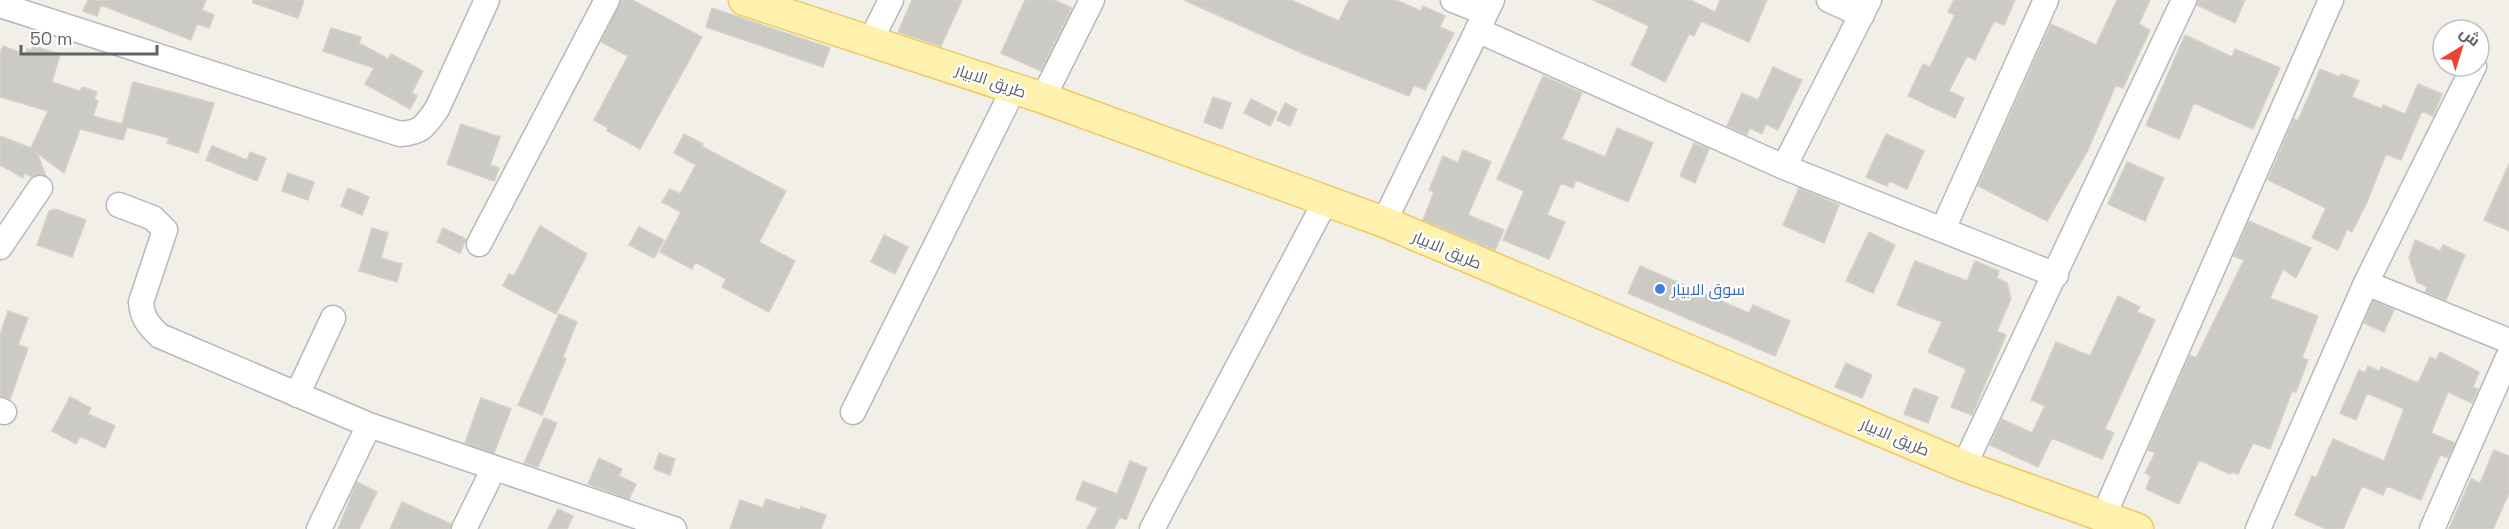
<svg xmlns="http://www.w3.org/2000/svg" width="2509" height="529" font-family="'Space Grotesk',Cairo,sans-serif">
<rect width="100%" height="100%" fill="#f1efe8"/>
<path fill="#cccac5" stroke="#d6d1c6" stroke-width="1.5" d="M88,0H206L202,10L214,15L209,28L197,24L191,40L101,5L97,16L83,11Z
M253,0H304L298,18L253,3Z
M621,0H632L702,37L640,149L607,131L608,128L594,120L628,56L601,42Z
M912,0H962L941,46L898,32Z
M1025,0H1054L1072,8L1041,71L1001,53Z
M1184,0H1291L1339,21L1349,0H1396L1421,11L1423,6L1445,16L1440,27L1454,33L1425,90L1414,85L1409,96L1304,54Z
M1593,0H1690L1715,12L1720,0H1767L1749,42L1701,21L1694,36L1689,34L1665,82L1631,65L1649,26Z
M1954,0H2015L2004,25L1994,21L1975,60L1967,56L1949,91L1964,98L1955,118L1908,96L1923,64L1930,67L1955,15L1948,12Z
M2117,0H2150L2139,24L2150,30L2123,88L2116,85L2087,152L2047,221L1978,186L2051,24L2096,45Z
M2198,0H2245L2235,23L2197,5Z
M712,8L830,48L823,67L706,27Z
M331,28L361,37L359,43L388,59L391,54L423,71L412,93L417,96L410,109L365,84L374,68L323,51Z
M2185,35L2232,57L2235,49L2280,68L2253,129L2194,103L2179,139L2146,125Z
M3,46L26,55L27,49L32,50L33,46L60,54L52,82L79,91L83,87L97,92L94,99L98,101L93,116L122,124L133,82L214,103L198,153L167,143L169,138L127,127L123,140L80,129L64,173L37,153L46,176L40,174L32,177L25,173L23,178L0,165V136L31,148L48,111L0,97V54Z
M1773,67L1802,80L1778,130L1766,124L1762,134L1750,128L1747,135L1727,126L1742,93L1758,100Z
M2320,69L2339,77L2341,74L2359,81L2352,97L2382,109L2383,105L2405,114L2418,84L2442,94L2433,116L2422,111L2401,160L2386,154L2367,202L2352,232L2347,229L2338,250L2312,238L2326,208L2268,180L2294,119L2298,121Z
M1543,76L1582,93L1562,139L1605,157L1617,128L1653,143L1628,202L1576,180L1573,188L1561,183L1547,215L1565,222L1549,259L1503,240L1524,191L1497,179Z
M1213,97L1231,103L1222,129L1204,122Z
M1251,99L1277,112L1270,126L1244,113Z
M1285,103L1297,109L1290,126L1277,120Z
M461,124L500,137L490,165L499,168L494,181L447,164Z
M684,134L703,144L701,146L786,191L759,242L795,261L769,312L722,287L726,279L695,262L692,269L660,252L681,212L662,202L670,189L680,194L696,165L674,153Z
M1886,134L1924,151L1907,189L1889,181L1887,186L1866,177Z
M1694,143L1709,149L1695,183L1680,176Z
M212,146L247,160L250,152L266,158L257,181L206,160Z
M1463,150L1491,162L1468,215L1504,230L1495,250L1423,220L1434,192L1429,190L1443,156L1458,163Z
M2127,162L2164,178L2145,221L2108,204Z
M2509,164V231L2484,220Z
M288,173L314,182L308,200L282,191Z
M348,188L369,197L362,215L341,206Z
M1799,188L1839,205L1824,243L1783,225Z
M55,209L86,220L72,257L37,245L49,211Z
M2249,221L2311,248L2296,278L2283,269L2270,298L2318,316L2302,358L2308,360L2296,392L2292,391L2270,449L2253,443L2238,474L2232,472L2230,474L2199,460L2179,504L2146,489L2151,476L2145,473L2155,453L2148,450L2190,355L2196,358L2244,260L2234,256Z
M540,226L587,254L556,314L503,286L509,274L514,276Z
M639,227L664,240L654,258L629,245Z
M372,228L388,233L381,258L402,264L397,282L359,271Z
M443,228L466,239L460,253L437,242Z
M1869,232L1895,245L1873,293L1846,281Z
M884,235L908,247L895,274L871,262Z
M2415,240L2440,251L2443,245L2465,255L2446,300L2425,292L2427,287L2417,282L2409,258Z
M1915,261L1967,281L1975,261L1999,271L1997,278L2007,283L2011,299L1997,331L2006,335L1972,415L1951,407L1966,369L1928,352L1942,322L1897,305Z
M1640,266L1749,313L1753,305L1790,321L1775,356L1628,293Z
M2118,296L2140,307L2137,312L2155,320L2105,429L2114,433L2102,459L2052,438L2038,467L1990,445L2002,419L2032,433L2045,406L2031,400L2056,342L2090,356Z
M2373,301L2394,310L2384,332L2364,323Z
M8,311L28,318L18,345L28,348L10,399L0,396V335Z
M559,314L577,322L563,357L566,359L542,415L518,405Z
M2440,352L2479,372L2473,387L2478,389L2472,403L2448,392L2431,433L2455,443L2448,458L2440,455L2421,500L2387,486L2383,495L2362,486L2343,529H2326L2295,515L2312,476L2316,478L2333,439L2384,461L2404,409L2367,393L2356,420L2340,413L2359,370L2365,373L2368,366L2379,371L2381,367L2418,383L2430,357L2436,360Z
M1846,363L1872,375L1862,398L1835,387Z
M1914,388L1938,397L1928,423L1904,414Z
M70,397L91,408L88,414L115,426L105,448L80,436L76,444L52,431Z
M481,398L511,409L494,453L465,443Z
M544,418L557,423L538,467L524,463Z
M2494,450L2509,456V493L2493,529H2449L2471,479L2480,483Z
M659,453L675,459L670,475L654,469Z
M599,458L622,469L619,476L636,484L629,499L588,484Z
M1130,461L1147,468L1126,520L1120,517L1114,529H1087L1098,508L1076,499L1083,481L1117,494Z
M357,482L377,492L359,529H338Z
M766,499L800,510L801,507L826,515L821,529H730L740,500L763,508Z
M402,502L451,524L450,529H390Z
M558,509L573,516L567,529H548Z"/>
<g fill="none" stroke-linecap="round" stroke-linejoin="round">
<defs>
<path id="minor" d="M1453,0L1485,13
M1829,0L1862,15
M0,5L400,134C422,132 424,127 437,109L487,0
M1477,30L1784,167L2056,275
M871,40L891,0
M1043,98L1092,0
M1784,167L1869,0
M119,205L153,218L165,230L141,302C142,318 149,326 160,336L369,425L674,529
M1384,222L1492,0
M1943,229L2046,0
M479,244L607,0
M0,247L40,188
M2366,283L2509,341
M297,395L333,318
M0,410L4,412
M853,412L1013,90
M1964,466L2184,0
M2104,515L2331,0
M319,529L369,425
M464,529L494,468
M1152,529L1325,202
M2258,529L2366,283L2474,66
M2432,529L2509,355"/>
<path id="major" d="M744,0L1043,98L1384,222L1964,466L2138,529"/>
</defs>
<use href="#minor" stroke="#b5b8bc" stroke-width="27"/>
<use href="#major" stroke="#f2c960" stroke-width="33"/>
<use href="#minor" stroke="#fff" stroke-width="24"/>
<use href="#major" stroke="#fff2af" stroke-width="30"/>
</g>
<circle fill="#3f7fe0" stroke="#fff" stroke-width="2" cx="1660" cy="289" r="6"/>
<g text-anchor="middle" dominant-baseline="central" stroke-width="4.5" stroke-linejoin="round" paint-order="stroke">
<g font-size="16" fill="#5f6368" stroke="#fff">
<text transform="translate(991 81) rotate(19)">طريق الابيار</text>
<text transform="translate(1447 250) rotate(23)">طريق الابيار</text>
<text transform="translate(1895 437) rotate(23)">طريق الابيار</text>
</g>
<g font-size="16" fill="#366cbe" stroke="#fff" text-anchor="start">
<text x="1672" y="289">سوق الابيار</text>
</g>
</g>
<g transform="translate(2461 48) rotate(38)"><circle r="28" fill="#ffffff" stroke="#bfc1c3" stroke-width="1.5"/>
<path d="M0-4.5L10 22L0 15L-10 22Z" fill="#ea4335"/>
<text y="-9" font-size="16" font-weight="bold" text-anchor="middle" fill="#5f6368">ش</text>
</g>
<path d="M21 45v9h136v-9" fill="none" stroke="#5f6368" stroke-width="3"/>
<text x="30" y="45" font-size="18" fill="#5f6368" stroke="#ffffff" stroke-width="4.5" paint-order="stroke">50 m</text>
</svg>
